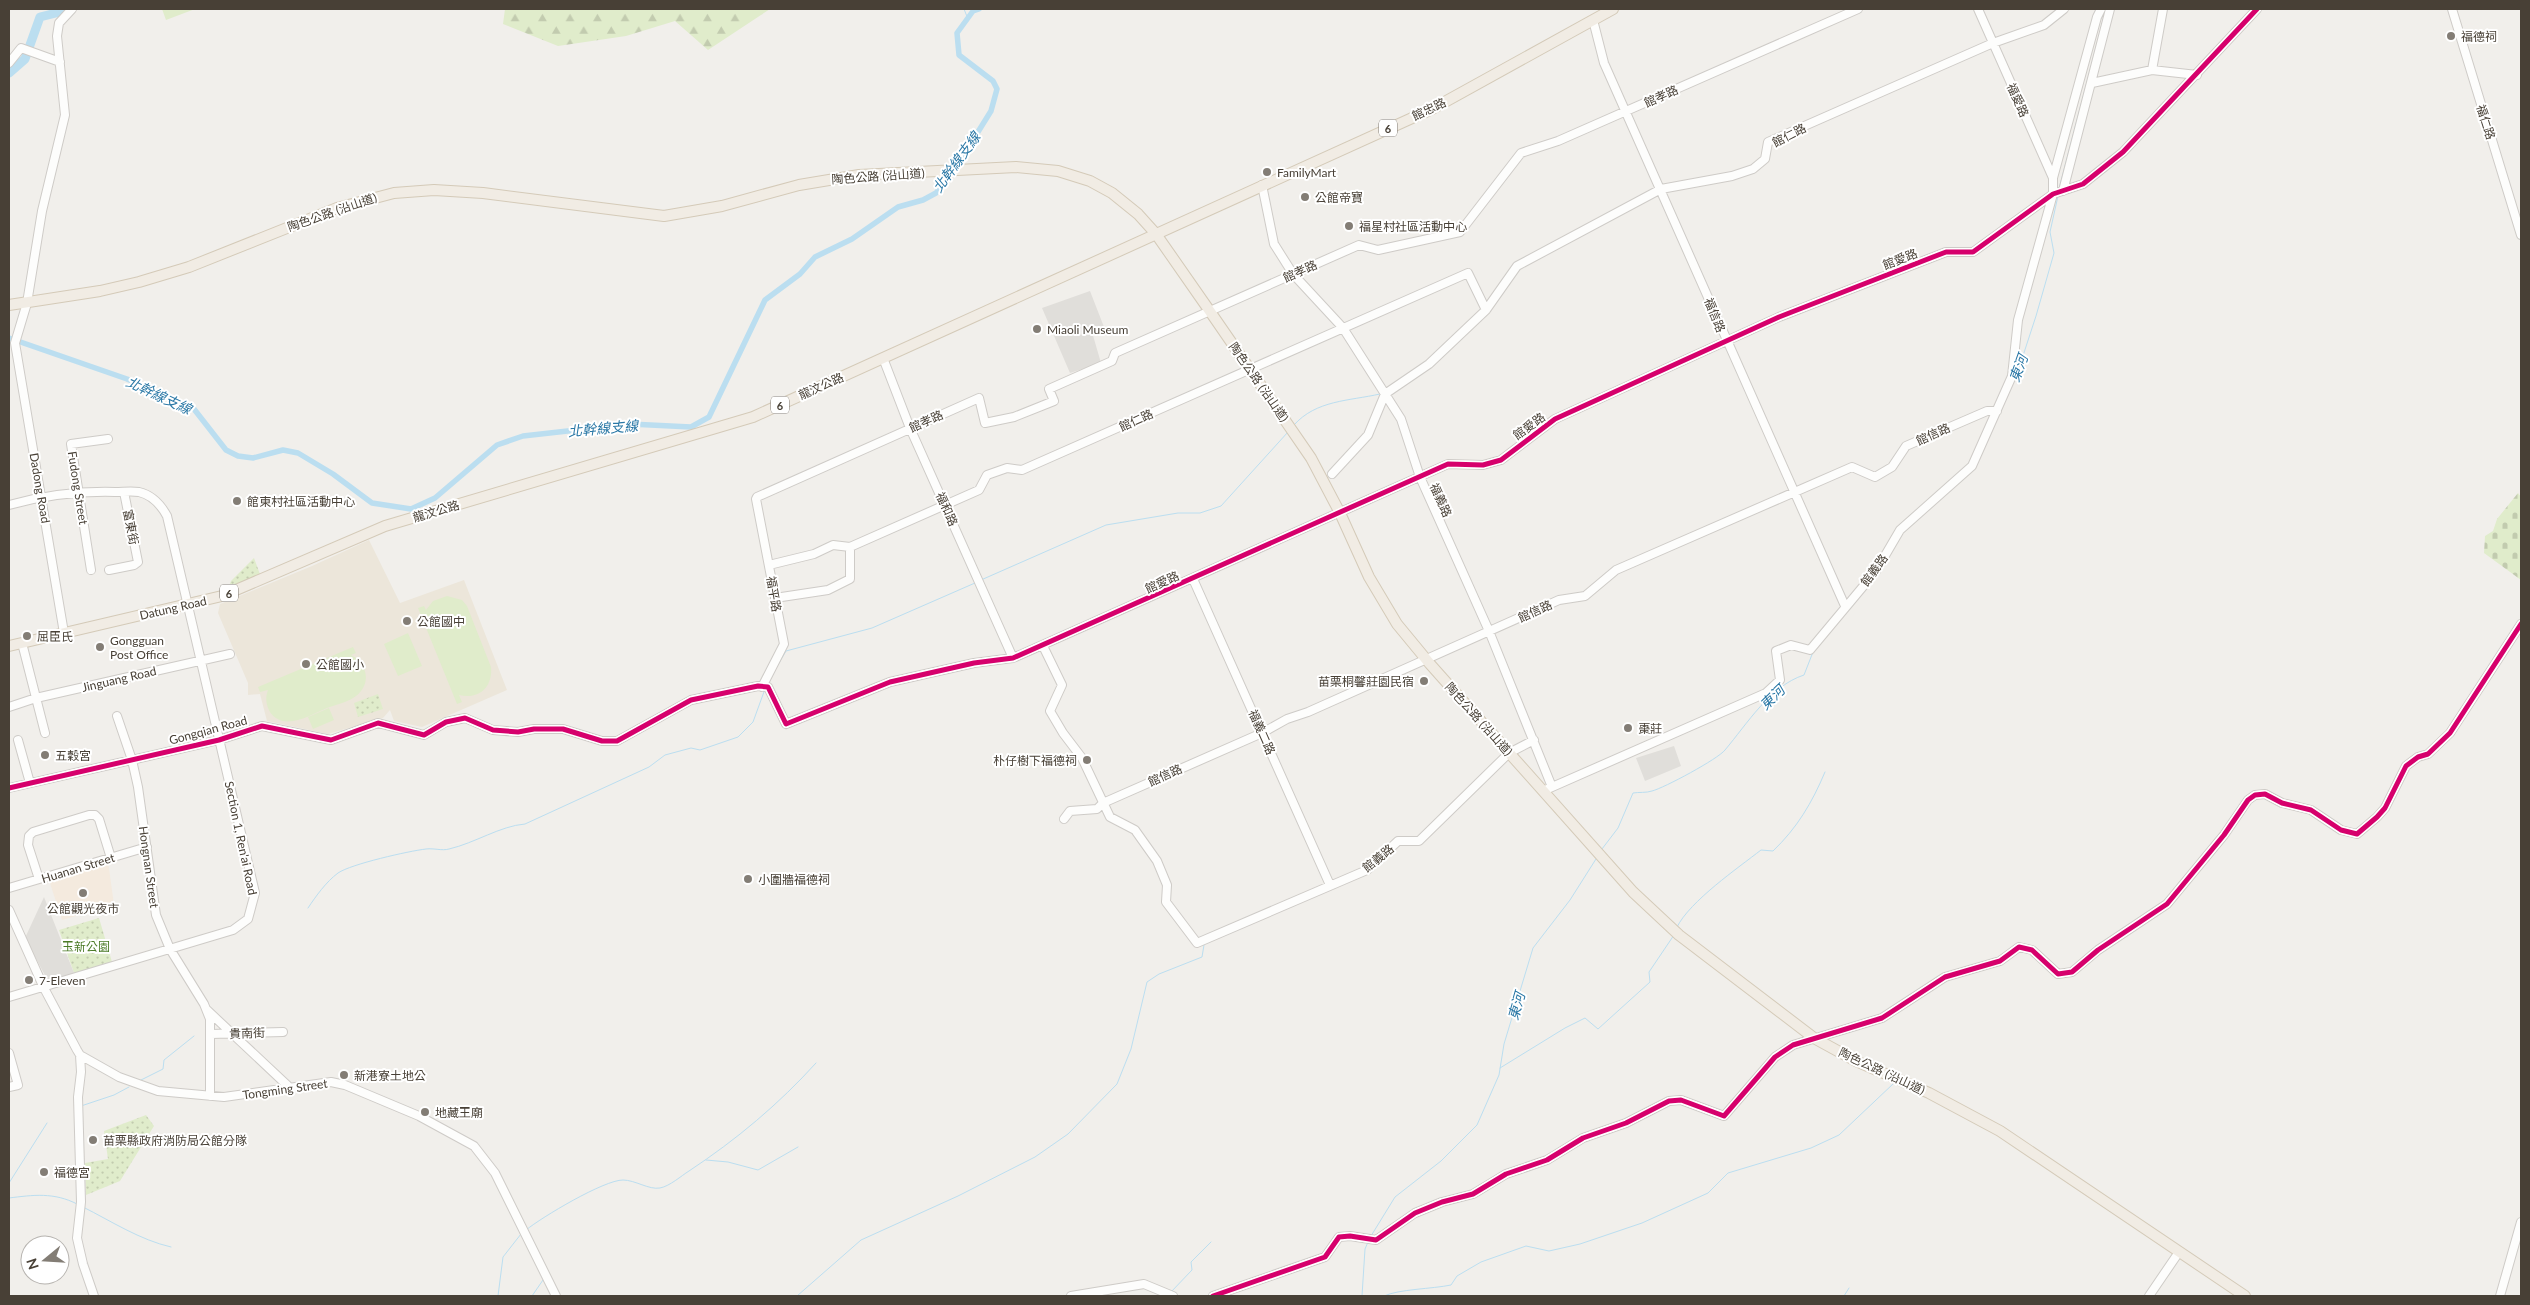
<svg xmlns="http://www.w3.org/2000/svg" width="2530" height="1305" font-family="Lato,'Noto Sans TC',sans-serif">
<defs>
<pattern id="forest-firs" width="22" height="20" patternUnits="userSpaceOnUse" patternTransform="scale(1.25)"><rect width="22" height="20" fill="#e0eccb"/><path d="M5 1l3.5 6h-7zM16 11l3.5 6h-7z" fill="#c2cbaf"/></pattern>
<pattern id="cemetery-stones" width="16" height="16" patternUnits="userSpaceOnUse" patternTransform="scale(1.25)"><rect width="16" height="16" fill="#e0eccb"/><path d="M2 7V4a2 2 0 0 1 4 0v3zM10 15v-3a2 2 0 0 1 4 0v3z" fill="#c2cbaf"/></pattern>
<pattern id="park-dots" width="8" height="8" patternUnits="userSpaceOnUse" patternTransform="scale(1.25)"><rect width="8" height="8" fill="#e0eccb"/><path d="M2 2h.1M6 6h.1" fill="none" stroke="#c2cbaf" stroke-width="1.8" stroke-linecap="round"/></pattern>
</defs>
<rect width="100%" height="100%" fill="#f1efeb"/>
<path fill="#f4eade" d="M108,861L114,905L62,920L49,880Z"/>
<path fill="#ece6da" d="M369,540L400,603L464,580L507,690L422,727L394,721L390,710L383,718L328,734L267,721L260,694L248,695V683L218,613L220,604L312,566Z"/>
<path fill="url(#forest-firs)" d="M162,9H195L166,20Z
M505,9H770L708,50L675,21L626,36L558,46L503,24Z"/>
<path fill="url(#cemetery-stones)" d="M2518,493L2521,497V580L2484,553L2485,536L2493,531L2497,519Z"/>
<path fill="url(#park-dots)" d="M254,558L261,577L228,589L231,581Z
M378,694L383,709L358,717L354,703Z
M99,918L112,962L74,973L59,930Z
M146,1115L154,1126L120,1181L86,1195L85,1163L108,1159L104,1131Z"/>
<path fill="#e0eccb" d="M447,596L462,600L467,606L491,667C493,687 479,700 459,695L462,702L457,704L418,608L424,606L426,610L433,601Z
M408,633L422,666L398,676L384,644Z
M353,647L356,653L351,655C365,662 371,679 361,691C354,701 338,704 327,708C310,715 284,732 270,712C266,705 265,697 268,690L260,692L258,687Z
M329,708L334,720L313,729L308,717Z"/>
<path fill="#e0deda" d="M1090,291L1104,327L1092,332L1101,363L1070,373L1042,308Z
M1674,746L1681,766L1645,781L1636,758Z
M44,897L74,973L48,981L25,938Z"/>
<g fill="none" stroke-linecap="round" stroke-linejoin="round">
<path stroke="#bbdef0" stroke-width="1" d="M964,9L968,19
M2059,189L2106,9
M1294,425C1316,400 1349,401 1380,394
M1986,443L2018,371L2036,316L2054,253L2050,232L2058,196
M1881,570L1898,541
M981,580L1106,525L1178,513H1200L1221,506L1288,432
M1841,618L1876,577
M776,668L786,651L872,628L975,583
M1602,849L1618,828L1633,793C1639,792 1646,793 1652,791C1664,788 1718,759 1725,750C1747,724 1770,686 1804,675L1813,652
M308,908C316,896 326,882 338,873C351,864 409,851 426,849C434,848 442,851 449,849C475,843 500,826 525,824L649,767L665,755L691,748L700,750L738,737L753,722L765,689
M1677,927C1690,901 1738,868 1761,850L1773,851C1797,828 1812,803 1825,772
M1500,1068L1565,1028L1585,1018L1598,1029L1650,982L1649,972L1674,935
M141,1080L163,1069L164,1060L194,1036
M81,1106L114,1095L129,1087
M706,1160L728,1162L758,1170L798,1147
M9,1183L47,1123
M9,1198C33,1195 54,1192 77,1204
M83,1207C111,1221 140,1240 171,1247
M526,1230C542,1217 604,1180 623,1180C635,1180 649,1190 660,1188C670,1186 681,1176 689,1171C736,1140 779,1104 816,1063
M1371,1236L1395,1197L1441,1161L1477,1125L1499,1075L1504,1044L1533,948L1570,900L1596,859
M1171,1292L1192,1270L1191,1262L1211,1242
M498,1296L503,1257L521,1234
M532,1296L543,1280
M797,1296L861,1240L958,1196L1035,1157L1068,1134L1117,1084L1131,1049L1147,982L1159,974L1202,957L1204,945
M1362,1296L1365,1249L1368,1242
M1384,1296C1399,1289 1432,1289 1451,1285L1457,1276L1481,1262L1526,1246L1549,1251L1580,1244L1642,1223L1708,1193L1728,1173L1811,1148L1839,1135L1893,1084
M1844,1296L1849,1288"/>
<path stroke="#bbdef0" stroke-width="5.5" d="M9,338L127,379L194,409L226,450L238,456L253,458L283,450L298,453L333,474L372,503L411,509L435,498L497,445L523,436L630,424L691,427L709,417L765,300L800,274L815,257L852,239L898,207L923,200L936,193L963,156L991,111L997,89L993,81L959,55L957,33L973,11L979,9"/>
<path stroke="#bbdef0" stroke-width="9" d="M9,73L25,59L40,17L64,11L66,9"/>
<defs>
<path id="minor" d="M2452,9L2521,235
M1593,20L1604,63L1845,606
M9,63L21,48L60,62
M2152,70L2163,9
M2092,83L2152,70L2197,75
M2053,178L2097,17L2101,9
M1262,185L1274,244L1293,274L1343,328L1401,419L1420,477L1489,631L1552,787
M2063,191L2110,9
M883,358L910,428L1013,658
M1332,474L1368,435L1385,394L1429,364L1486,310L1517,266L1661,189L1732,176L1753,169L1765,159L1768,142L1993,43L2044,25L2064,9
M9,505C45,495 78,491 115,492C123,492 131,491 139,492C152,495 161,505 167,516L255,893L248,919L233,930L9,997
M769,565L814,554L833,545L850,547L979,490L987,475L1007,468L1022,470L1468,273L1486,310
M91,570L71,444L108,439
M109,570L134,565L138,562L124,492
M1193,579L1330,885
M775,598L828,590L850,579V547
M64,633L15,343L27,303L42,211L65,115L57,36L59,23L72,9
M22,643L45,733
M1043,646L1062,685L1050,711L1063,733L1082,758L1110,817L1135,830L1157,861L1167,885L1166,902L1197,943L1367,870L1398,841H1419L1509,753L1534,740
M762,687L784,644L756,499L757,497L979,398L985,423L1014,417L1054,401L1049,389L1112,361L1115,353L1359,245L1378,250L1460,232L1521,153L1558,141L1858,9
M9,707L36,698L230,654
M117,716L132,760L138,787L156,915L170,949L204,1004L210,1019V1096
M18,740L30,783
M9,788L219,740L262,726L331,740L378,723L424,735L446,722L465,718L493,730L518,732L534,729H563L602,741H617L691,700L758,686L768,687L786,724L890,682L974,663L1013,658L1448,464L1483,465L1501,460L1555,419L1779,317L1946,252H1973L2053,194L2083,184L2123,152L2257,9
M1543,791L1766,693L1780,680L1776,651L1791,645L1810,650L1876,571L1900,530L1972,466L2012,376L2018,320L2053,194V178L1978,9
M1064,819L1070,811L1097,809L1103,803L1262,733L1287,719L1308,712L1559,600L1585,596L1616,570L1852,467L1875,477L1892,467L1906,446L1987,411H1997
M39,879L28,845L29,836L33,832L89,815H95L99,819L111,858
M9,888L147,847
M9,910L44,988L77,1050L80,1055L119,1077L158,1091L224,1097L331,1082L345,1085L419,1116L474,1146L495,1173L556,1296
M207,1010L288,1086
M211,1034L283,1032
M9,1053L18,1085L9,1087
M80,1055L81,1072L78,1097L81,1202L77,1238L83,1264L94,1296
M1071,1296L1144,1284L1173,1296
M1213,1296L1325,1257L1339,1237L1350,1236L1376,1240L1415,1213L1442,1202L1473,1194L1506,1174L1547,1160L1583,1138L1626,1123L1669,1101L1681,1100L1724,1116L1775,1057L1793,1045L1882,1018L1945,977L2000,961L2019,947L2032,950L2058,974L2072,972L2098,950L2167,904L2224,835L2248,800L2255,795L2265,794L2282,803L2311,810L2341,830L2357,834L2377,817L2385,808L2406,766L2418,757L2428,754L2450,733L2521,624
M2149,1296L2179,1252
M2500,1296L2521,1222"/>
<path id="major" d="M9,305L100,291L139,282L189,267L337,208L394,193L434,190L483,193L664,216L722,206L799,185L859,175L1016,167L1058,171L1090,181L1112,193L1138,214L1156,234L1209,310L1311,458L1340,513L1369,577L1397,624L1430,664L1633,892L1679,935L1814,1038L1856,1061L1929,1093L2000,1131L2245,1296
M9,646L222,596L385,526L753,417L1432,109L1613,9"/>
</defs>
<use href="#minor" stroke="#cecbc7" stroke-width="10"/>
<use href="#major" stroke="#d4cab8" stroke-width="12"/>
<use href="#minor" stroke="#fdfdfc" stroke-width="8"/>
<use href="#major" stroke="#f1ece4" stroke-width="10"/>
<defs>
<path id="cycleway" d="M9,788L219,740L262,726L331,740L378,723L424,735L446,722L465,718L493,730L518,732L534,729H563L602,741H617L691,700L758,686L768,687L786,724L890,682L974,663L1013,658L1448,464L1483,465L1501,460L1555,419L1779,317L1946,252H1973L2053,194L2083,184L2123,152L2257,9
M1213,1296L1325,1257L1339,1237L1350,1236L1376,1240L1415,1213L1442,1202L1473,1194L1506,1174L1547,1160L1583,1138L1626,1123L1669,1101L1681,1100L1724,1116L1775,1057L1793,1045L1882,1018L1945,977L2000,961L2019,947L2032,950L2058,974L2072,972L2098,950L2167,904L2224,835L2248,800L2255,795L2265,794L2282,803L2311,810L2341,830L2357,834L2377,817L2385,808L2406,766L2418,757L2428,754L2450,733L2521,624"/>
</defs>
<use href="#cycleway" stroke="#fff" stroke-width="8"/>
<use href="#cycleway" stroke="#d6006c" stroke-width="5"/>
</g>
<g fill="#837d75" stroke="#fff" stroke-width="2">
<circle cx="2451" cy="36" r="5"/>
<circle cx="1267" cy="172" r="5"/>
<circle cx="1305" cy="197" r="5"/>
<circle cx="1349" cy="226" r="5"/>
<circle cx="1037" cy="329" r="5"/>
<circle cx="237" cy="501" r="5"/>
<circle cx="407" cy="621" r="5"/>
<circle cx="27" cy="636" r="5"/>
<circle cx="100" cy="647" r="5"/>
<circle cx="306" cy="664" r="5"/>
<circle cx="1424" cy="681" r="5"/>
<circle cx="1628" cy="728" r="5"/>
<circle cx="45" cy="755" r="5"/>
<circle cx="1087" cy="760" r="5"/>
<circle cx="748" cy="879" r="5"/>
<circle cx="83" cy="893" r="5"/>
<circle cx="29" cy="980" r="5"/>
<circle cx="344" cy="1075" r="5"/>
<circle cx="425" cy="1112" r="5"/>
<circle cx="93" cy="1140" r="5"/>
<circle cx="44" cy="1172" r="5"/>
</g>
<g text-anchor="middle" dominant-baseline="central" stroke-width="4" stroke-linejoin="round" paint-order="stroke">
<g fill="#fff" stroke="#7f7972" stroke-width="1">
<rect x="1379" y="119.5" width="18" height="17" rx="4"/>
<rect x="771" y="396.5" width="18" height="17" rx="4"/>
<rect x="220" y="584.5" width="18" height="17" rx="4"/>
</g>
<g font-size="11" font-weight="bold" fill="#484036">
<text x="1388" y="128">6</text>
<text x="780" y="405">6</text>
<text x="229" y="593">6</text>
</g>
<g font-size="12" fill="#484036" stroke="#fff" text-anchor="start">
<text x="2461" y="36">福德祠</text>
<text x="1277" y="172">FamilyMart</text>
<text x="1315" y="197">公館帝寶</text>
<text x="1359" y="226">福星村社區活動中心</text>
<text x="1047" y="329">Miaoli Museum</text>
<text x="247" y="501">館東村社區活動中心</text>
<text x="417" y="621">公館國中</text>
<text x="37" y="636">屈臣氏</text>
<text x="110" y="640">Gongguan<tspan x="110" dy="14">Post Office</tspan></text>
<text x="316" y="664">公館國小</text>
<text x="1414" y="681" text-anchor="end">苗栗桐馨莊園民宿</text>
<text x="1638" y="728">棗莊</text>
<text x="55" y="755">五穀宮</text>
<text x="1077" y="760" text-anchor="end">朴仔樹下福德祠</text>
<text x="758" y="879">小圍牆福德祠</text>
<text x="83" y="908" text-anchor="middle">公館觀光夜市</text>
<text x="39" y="980">7-Eleven</text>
<text x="354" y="1075">新港寮土地公</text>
<text x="435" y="1112">地藏王廟</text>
<text x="103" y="1140">苗栗縣政府消防局公館分隊</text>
<text x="54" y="1172">福德宮</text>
</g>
<g font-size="12" fill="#484036" stroke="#fff">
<text transform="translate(1661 96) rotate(-24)">館孝路</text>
<text transform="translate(2018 100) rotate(66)">福愛路</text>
<text transform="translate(1429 109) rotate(-25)">館忠路</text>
<text transform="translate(2486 122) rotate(72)">福仁路</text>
<text transform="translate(1789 135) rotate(-27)">館仁路</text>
<text transform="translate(878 176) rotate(-4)">陶色公路 (沿山道)</text>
<text transform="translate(332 212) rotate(-19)">陶色公路 (沿山道)</text>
<text transform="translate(1900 259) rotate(-21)">館愛路</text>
<text transform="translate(1300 271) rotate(-24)">館孝路</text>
<text transform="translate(1715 315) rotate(68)">福信路</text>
<text transform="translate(1259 382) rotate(55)">陶色公路 (沿山道)</text>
<text transform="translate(821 386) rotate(-24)">龍汶公路</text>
<text transform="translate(1136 420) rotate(-24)">館仁路</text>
<text transform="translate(926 421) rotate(-24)">館孝路</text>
<text transform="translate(1529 426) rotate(-36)">館愛路</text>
<text transform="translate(1933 434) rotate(-24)">館信路</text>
<text transform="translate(40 488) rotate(80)">Dadong Road</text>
<text transform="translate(78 488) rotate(81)">Fudong Street</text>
<text transform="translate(1441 500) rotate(66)">福義路</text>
<text transform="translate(947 509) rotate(66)">福和路</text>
<text transform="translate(436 511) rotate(-16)">龍汶公路</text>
<text transform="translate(131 527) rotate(79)">富東街</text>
<text transform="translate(1874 570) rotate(-54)">館義路</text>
<text transform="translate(1162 582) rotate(-24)">館愛路</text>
<text transform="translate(774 594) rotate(80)">福平路</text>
<text transform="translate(173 608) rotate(-13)">Datung Road</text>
<text transform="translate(1535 611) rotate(-24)">館信路</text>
<text transform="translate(119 679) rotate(-13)">Jinguang Road</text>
<text transform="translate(1479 719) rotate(48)">陶色公路 (沿山道)</text>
<text transform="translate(208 730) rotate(-15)">Gongqian Road</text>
<text transform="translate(1262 732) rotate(66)">福義二路</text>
<text transform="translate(1165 775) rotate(-24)">館信路</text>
<text transform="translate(241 838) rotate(78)">Section 1, Ren'ai Road</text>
<text transform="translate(1378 858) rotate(-39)">館義路</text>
<text transform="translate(149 867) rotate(82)">Hongnan Street</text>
<text transform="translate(78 868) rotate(-17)">Huanan Street</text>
<text transform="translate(247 1033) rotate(-2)">貴南街</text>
<text transform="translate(1882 1071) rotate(25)">陶色公路 (沿山道)</text>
<text transform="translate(285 1089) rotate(-8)">Tongming Street</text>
</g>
<g font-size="12" fill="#4c7b28" stroke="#fff">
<text x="86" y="946">玉新公園</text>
</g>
<g font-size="14" font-style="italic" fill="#2a78a6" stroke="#fff">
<text transform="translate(956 162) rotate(-54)">北幹線支線</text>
<text transform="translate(2018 368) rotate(-70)">東河</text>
<text transform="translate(159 395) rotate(25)">北幹線支線</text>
<text transform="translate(603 428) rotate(-5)">北幹線支線</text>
<text transform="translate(1772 697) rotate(-44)">東河</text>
<text transform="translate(1516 1006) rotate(-74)">東河</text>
</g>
</g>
<rect width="2530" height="1305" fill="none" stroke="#484036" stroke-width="20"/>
<g transform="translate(45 1260) rotate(252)"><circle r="24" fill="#ffffff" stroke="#b6b3af"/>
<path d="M0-4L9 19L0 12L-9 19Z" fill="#837d75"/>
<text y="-8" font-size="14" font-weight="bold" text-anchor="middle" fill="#484036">N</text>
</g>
</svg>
